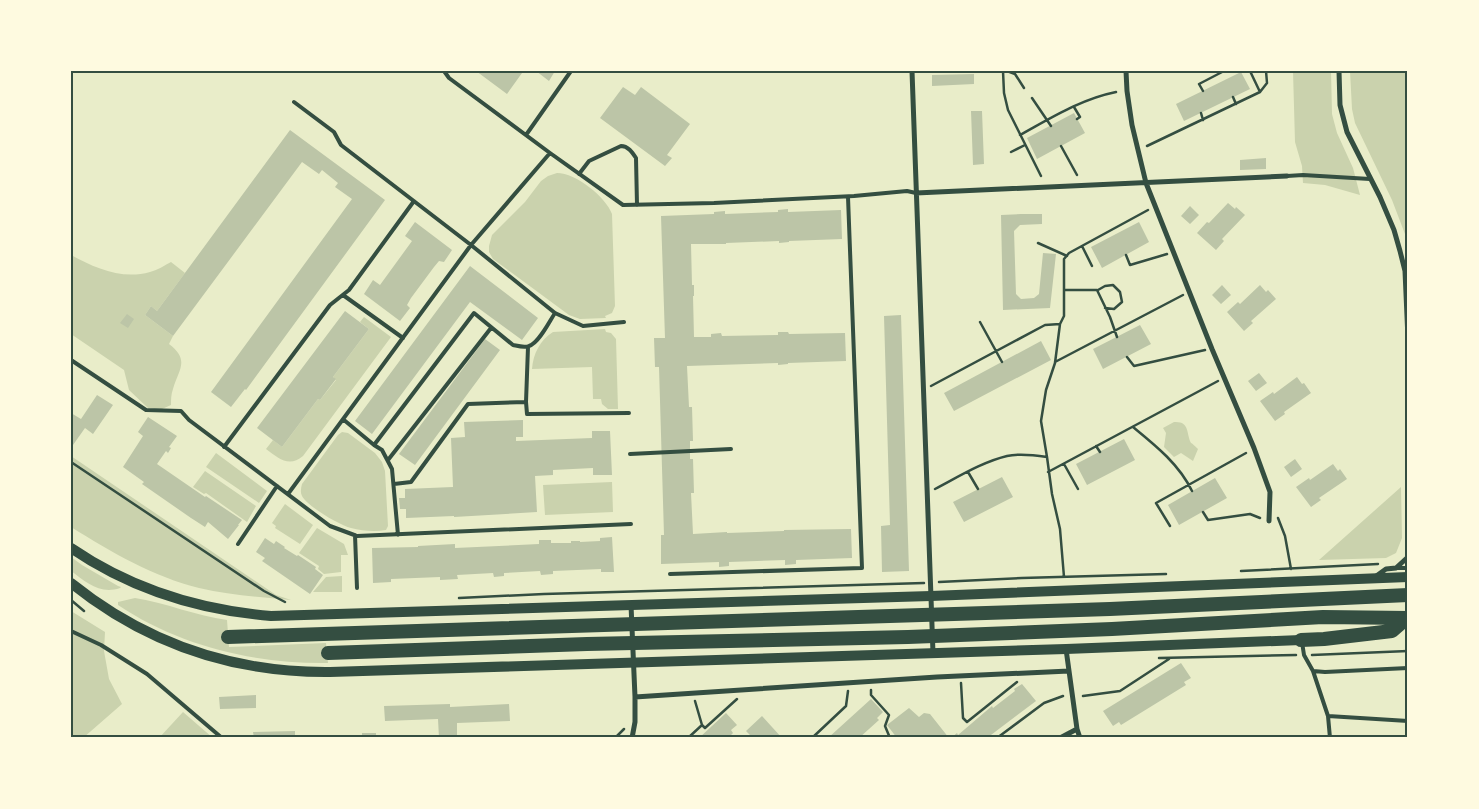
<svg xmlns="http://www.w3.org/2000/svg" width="1479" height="809" font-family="'Titillium Web',sans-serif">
<rect width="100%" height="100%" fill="#e9edc9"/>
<path fill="#cad2ad" d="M1293,71H1331L1332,114L1337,133L1353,168L1360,195L1325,185L1303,183L1302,166L1295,142Z
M1350,71H1408V242L1392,200L1355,123L1352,109Z
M557,173C576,173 606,197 612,214L615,306L612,313L605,316L606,318L580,319L569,315L493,259L489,252V246L492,235L525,202L541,181L548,176Z
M71,255C95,268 122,280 150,272C158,270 165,265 171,262L185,273L157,311L151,306L145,315L173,336L169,344C190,360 179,369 173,389C171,394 171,400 171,405L162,409L148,408L129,390L124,370L71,334Z
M364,317L391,337L303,456C289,468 278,458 266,449L273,440L282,447L318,399L320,400L336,380L333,377L369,329L360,322Z
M605,329L606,332L611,333L616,339L618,409H608L602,404L601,399H593L592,367L532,369C533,354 540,340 553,332Z
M1174,422C1190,421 1186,433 1191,443C1192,443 1197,448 1198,449L1193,461L1181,453L1174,457L1164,447L1166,433L1163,428Z
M342,432L348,433L375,453L382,462L385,471L388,526L386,530C375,532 362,531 351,528C339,525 307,506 302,496C300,492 301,488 302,484L338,435Z
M216,453L267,491L259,503L206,467Z
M71,456L276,595L291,600C260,597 229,595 199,588C154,577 111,552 71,527Z
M205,471L256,506L247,522L206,493L204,494L193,487Z
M612,482L613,512L545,515L543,485Z
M1401,487L1402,538L1396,553L1386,558L1319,560Z
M285,504L313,525L300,544L275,528L276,526L272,523Z
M317,528L344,544L348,555H341V572L324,574L318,569L319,566L299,553Z
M71,557L82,565L118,586L121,587L120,588C100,595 86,582 71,571Z
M342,576V592H313L326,577Z
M135,598C167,603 196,616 227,620L229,647L326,643L328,663C255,664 179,646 118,605V602Z
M71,611L105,632L104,651L109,679L122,704L83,738H71Z
M183,712L213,738H159Z"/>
<path fill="#bcc5a7" d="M476,71H519L522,73L507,94Z
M536,71H555L549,81Z
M1241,72L1250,89L1184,121L1176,104Z
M974,74V84L932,86V75Z
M623,87L635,95L641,87L690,124L667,155L672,158L665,166L600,118Z
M971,111H982L984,164L973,165Z
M1074,113L1085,133L1037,159L1027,138Z
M290,130L385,200L246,390L245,389L231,407L211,392L352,199L335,187L338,183L322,170L319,174L302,162L173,336L145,315L151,306L157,311Z
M1266,158V169L1240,170V160Z
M1228,203L1235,209L1236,207L1245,215L1222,239L1224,241L1216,250L1197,233L1207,222L1209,223Z
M1190,206L1199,215L1190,224L1181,216Z
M788,209V212L841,210L842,239L789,241V242L779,243V241L726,243V244H691L692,285H694V296H693L694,337H711V334L721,333L722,336L778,335V332H788L789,334L845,333L846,361L788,363V364L778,365V363L687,366L689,407H692L693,441H690V459H693L694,493H691L693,534L727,532V533L784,531V530L851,529L852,558L796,560V564L785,565V560L729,562V566L719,567V562L661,564V535H664L659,367H655L654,338H665L661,216L714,214V212L725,211V214L778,212V210Z
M1021,214H1042V224L1020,225L1014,231L1016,294L1021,299L1034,298L1039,294L1043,253L1056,254L1050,308L1003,310L1001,215Z
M415,222L452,250L444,262L439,261L434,267L411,298L407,305L410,308L400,321L364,294L373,280L380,285L412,241L405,236Z
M1139,222L1149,242L1102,268L1091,247Z
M470,266L538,318L522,340L470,302L372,434L355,421Z
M1222,285L1231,295L1221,304L1212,295Z
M1260,285L1266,292L1268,290L1276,299L1251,321L1253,323L1244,331L1227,312L1238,302L1240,304Z
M345,311L369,329L333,377L336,379L320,400L318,399L282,447L257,428Z
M127,314L134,319L128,328L120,323Z
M901,315L909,571L882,572L881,526L890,525L884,316Z
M1140,325L1151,344L1103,369L1093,349Z
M485,339L500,350L415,465L399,454Z
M1041,341L1051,360L954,411L944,393Z
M1259,373L1267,383L1256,391L1248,381Z
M1297,377L1302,384L1304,383L1311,393L1284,412L1285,414L1275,421L1260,401L1273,392L1274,394Z
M97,395L113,405L93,434L85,428L73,445L71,443V413L81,419Z
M148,417L177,436L169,447L171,448L168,453L166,451L157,464L205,497L206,496L242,520L238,525H239L228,539L208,522L205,527L191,518L142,484L144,482L123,467L143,436L138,432Z
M523,420V437H516V441L592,438V431H610L612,475H593V468L553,470V475L535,476L537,512L454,517V516L406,518V509H400L399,498H405V489L453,487L451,438L465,437L464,422Z
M1124,439L1135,460L1087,485L1076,464Z
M1295,459L1302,469L1291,477L1284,467Z
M1333,464L1338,471L1340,469L1347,479L1319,498L1321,500L1311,507L1296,487L1309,478L1310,480Z
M1002,477L1013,497L964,522L953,502Z
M1215,478L1227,498L1179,525L1168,505Z
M612,537L614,572H601V569L553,571V574L541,575L540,571L504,573V576L494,577L493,573L457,575L458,579L440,580V577L391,579V582L373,583L372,548L418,547V546L455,544V548L539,544V540H551V543H571V541H580V542L600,541V538Z
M265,538L274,544L276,541L285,547L284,548L297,556L298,555L316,567L315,569L323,575L310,594L262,561L265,558L256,552Z
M1181,663L1191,678L1184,682L1186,685L1121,725L1119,722L1113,726L1103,711Z
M1022,684L1036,701L987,738H951L957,733L958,735L992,706L993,708L1015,691L1014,689Z
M256,695V708L220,709L219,697Z
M871,699L883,712L877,718L879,720L859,738H828Z
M450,704V707L509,704L510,721L457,723V738H439L438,719L385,721L384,706Z
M909,708L919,717L924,713L930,714L949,738H897L887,725Z
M726,713L737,725L731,730L733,733L728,738H699Z
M762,716L782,738H753L746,731Z
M295,731V738H254L253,732Z
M362,733H376V738H362Z"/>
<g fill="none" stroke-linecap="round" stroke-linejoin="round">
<path stroke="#344e41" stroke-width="2.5" d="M1003,71L1004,93L1008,110L1041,176
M1007,71L1015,74L1024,88
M1250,71L1260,92
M1203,91L1199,84L1224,71
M1233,97L1236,104
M1032,98L1051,126
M1074,107L1080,117L1077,119
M1201,113L1203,120
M1020,135C1051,118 1081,99 1116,92
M1061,146L1077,175
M1147,146L1260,92L1267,83L1266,71
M1011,152L1025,145
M1038,243L1067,256
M1082,246L1092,266
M1126,255L1130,265L1167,254
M1065,290H1097L1110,317L1117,337
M1098,290L1105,286L1113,285L1120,292L1122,302L1114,309L1105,308
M980,322L1002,362
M1127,357L1134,366L1205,350
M1055,362L1183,295
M931,386L1045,325L1060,324
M1133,427C1155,445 1179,464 1192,491
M1096,446L1100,452
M71,462L264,591L285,602
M1064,464L1078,489
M968,472L978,489
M1048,472L1218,381
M935,489C958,477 982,462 1007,456C1020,453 1034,455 1047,457
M1203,512L1208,520L1250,514L1260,518
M1278,518L1285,536L1291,569
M1170,526L1156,503L1246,453
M1241,571L1378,564
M1064,577L1060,529L1052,494L1047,457L1041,421L1046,390L1055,363L1060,324L1064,316V259L1069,253L1148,210
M939,582L1022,578L1166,574
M459,598L544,594L924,583
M71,600L84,611
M1312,655L1408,651
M1159,658L1296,655
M961,683L963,718L967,722L1017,682
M871,690V695L889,715L885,726L890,738
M1083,696L1120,691L1169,659
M695,701L702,725
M645,737L646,738
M615,738L624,729
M688,738L702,725L705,728L737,699
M812,738L846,706L848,691
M997,738L1044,703L1063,696"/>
<path stroke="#344e41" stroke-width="4" d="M444,71L449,78L550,153L623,205L714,203L854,196L907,191L916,193
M294,102L334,132L341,145L471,245L555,313L583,326L624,322
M526,135L571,71
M579,174L589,161L621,146C628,146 632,152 636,158L637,205
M1287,176L1303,175L1370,179
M343,295L403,338
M71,360L146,410L181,411L189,420L330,526L357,536L631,524
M526,402L527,414L629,413
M344,420L374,445L382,450L392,469L398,535
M374,445L474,313L513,345C518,346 524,348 529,346C539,343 549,322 555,313
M224,447L330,305L349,290L414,201
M630,454L731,449
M388,460L491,328
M394,484L411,482L468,404L526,402L528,347
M288,494L471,245L550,153
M355,535L357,588
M238,544L277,486
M1396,568H1408
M670,574L862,568L848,197
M71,631L101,645L147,674L222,738
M1302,642L1304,655L1313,671L1325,672L1408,668
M1313,671L1328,716
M1330,738L1328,716L1408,721"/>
<path stroke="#344e41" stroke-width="5" d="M912,71L933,653
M1126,71L1127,91L1132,125L1146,183L1212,349L1254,448L1270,492L1269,521
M1339,71L1340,105L1347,132L1380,197L1394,230L1400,251L1405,271L1408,339
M916,193L1287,176
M1375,577L1386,569L1396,568L1408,557
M631,605L635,697V722L632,738
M1066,649L1077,729L1080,738
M635,697L937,677L1069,671
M1060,738L1077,729"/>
<path stroke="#344e41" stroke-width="10" d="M71,548C131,589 199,610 271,616L931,596L1408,577
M71,583C147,644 232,673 330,672L1066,649L1301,640"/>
<path stroke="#344e41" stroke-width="14" d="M228,637L1110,609L1408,595
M1301,640L1324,639L1392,631L1407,618
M328,653L587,644L908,637L1112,629L1323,617L1408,618"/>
</g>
<rect width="1479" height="809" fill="none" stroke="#fefae0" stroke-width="145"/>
<rect x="72" y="72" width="1334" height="664" fill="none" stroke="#344e41" stroke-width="2"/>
</svg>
